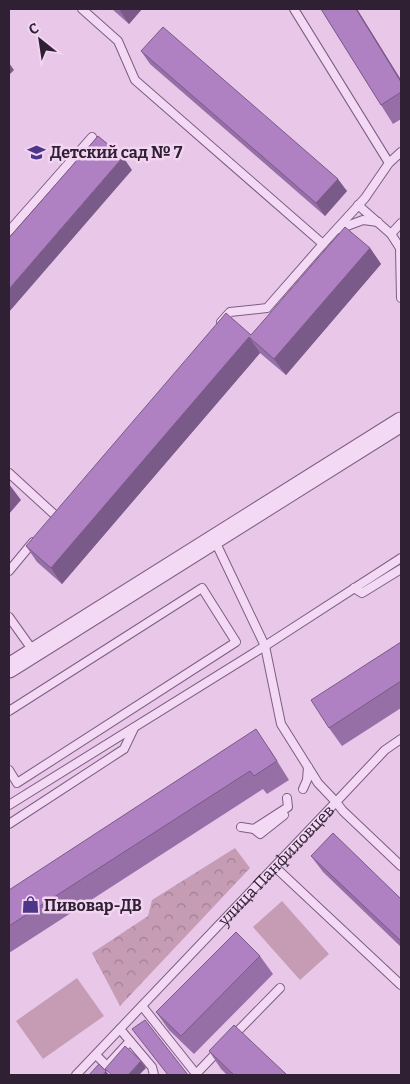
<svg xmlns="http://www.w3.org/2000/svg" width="410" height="1084" font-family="Bitter,serif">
<defs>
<pattern id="park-crowns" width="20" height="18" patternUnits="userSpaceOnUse" patternTransform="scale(1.25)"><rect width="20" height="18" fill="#c69cb5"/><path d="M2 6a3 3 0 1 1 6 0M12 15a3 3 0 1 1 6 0" fill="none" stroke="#a17f94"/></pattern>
</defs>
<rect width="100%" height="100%" fill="#e8c7e9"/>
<path fill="url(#park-crowns)" d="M235,848L250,868L120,1006L92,953L148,916L152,900Z"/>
<path fill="#c69cb5" d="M282,901L329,954L300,980L253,927Z
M77,978L104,1016L43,1059L16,1021Z"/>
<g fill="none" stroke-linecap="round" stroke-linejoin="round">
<defs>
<g id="service">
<path d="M82,9L118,41L135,80L323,244L267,308L230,312L221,322"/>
<path d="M294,9L389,163"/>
<path d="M358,205L391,234L400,248L401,298"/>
<path d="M339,229L363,220L378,222"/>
<path d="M9,231L92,137"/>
<path d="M391,234L401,223"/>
<path d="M323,244L365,198L389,163L401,152"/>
<path d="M9,473L56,516"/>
<path d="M9,571L33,542"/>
<path d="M354,588L362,593L401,569"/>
<path d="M9,617L34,652"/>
<path d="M9,711L202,588L236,642L17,783L9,770"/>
<path d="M401,739L385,750L336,802L343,811L401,866"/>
<path d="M303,789L307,780L308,767"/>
<path d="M9,805L265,646L401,558"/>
<path d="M9,824L124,749L134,728"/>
<path d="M241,827L254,829L288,807L287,798"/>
<path d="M254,829L260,834L284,815"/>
<path d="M275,867L401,985"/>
<path d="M142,1006L197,1075"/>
<path d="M232,1037L280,988"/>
<path d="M130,1041L152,1067L154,1075"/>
<path d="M96,1055L107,1066L130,1041L120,1029"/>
<path d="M196,1074L219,1050"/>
<path id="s1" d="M76,1075L336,802L318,783L281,724L265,646L214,539"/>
</g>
<path id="tertiary" d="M9,668L401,422"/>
</defs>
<use href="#service" stroke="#7c5e82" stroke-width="10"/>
<use href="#tertiary" stroke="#7c5e82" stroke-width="21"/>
<use href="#service" stroke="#f4d9f5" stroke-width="8"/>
<use href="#tertiary" stroke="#f4d9f5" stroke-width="19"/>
</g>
<path fill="#966fa7" d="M112,9H142L129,24Z
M321,9H357L401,80V119L393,124L381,105Z
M141,51L347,191L325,216L150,64Z
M370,248L381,264L286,375L260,353L62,584L37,562L26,546L251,335Z
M401,642V708L342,746L329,728Z
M269,748L289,780L267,794L263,789L9,953V890Z
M311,856L401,899V947L323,872Z
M260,956L273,974L194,1054L169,1030L156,1012Z
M209,1051L287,1075H227L221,1069Z"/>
<path fill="#7a5a88" d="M122,9H142L129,24L120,11Z
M356,9H357L401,80V82Z
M9,63L14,70L9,75Z
M123,157L132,170L9,312V289Z
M338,179L347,191L325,216L316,203Z
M370,248L381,264L286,375L274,359Z
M249,337L260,353L62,584L51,568Z
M9,484L21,500L9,514Z
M141,1061L146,1068L139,1075H128Z
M106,1071L109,1075H103Z"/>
<path fill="#af81c2" stroke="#7a5a88" d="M321,9H356L401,82V92L381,105Z
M163,27L338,179L316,203L141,51Z
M98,136L123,157L9,289V238Z
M345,227L370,248L274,359L249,337L51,568L26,546L226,313L251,335Z
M401,642V681L329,728L311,700Z
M256,729L277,761L254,776L250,771L9,926V890Z
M333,833L401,899V941L311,856Z
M236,932L260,956L181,1036L156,1012Z
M145,1020L188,1075H168L132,1029Z
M234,1025L287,1075H234L209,1051Z
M125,1046L141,1061L128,1075H112L105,1069Z
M99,1064L106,1071L103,1075H89Z"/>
<defs>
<symbol id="school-bare" viewBox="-9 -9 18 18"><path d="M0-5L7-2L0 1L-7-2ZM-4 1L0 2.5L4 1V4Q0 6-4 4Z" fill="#4d368a" stroke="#f1d5f1" stroke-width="2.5" paint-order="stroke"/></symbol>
<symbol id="shop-bare" viewBox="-9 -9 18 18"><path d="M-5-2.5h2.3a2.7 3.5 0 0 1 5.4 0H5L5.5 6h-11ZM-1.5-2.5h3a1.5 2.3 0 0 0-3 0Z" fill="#4d368a" stroke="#f1d5f1" stroke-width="2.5" paint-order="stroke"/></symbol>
</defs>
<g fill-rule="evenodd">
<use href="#school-bare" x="24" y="140" width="25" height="25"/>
<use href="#shop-bare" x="18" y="892" width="25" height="25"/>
</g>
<g text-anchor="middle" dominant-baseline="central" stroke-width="5" stroke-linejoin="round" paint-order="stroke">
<g font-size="16" font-weight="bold" fill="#302034" stroke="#f1d5f1" text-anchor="start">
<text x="50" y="152">Детский сад № 7</text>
<text x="44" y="905">Пивовар-ДВ</text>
</g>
<g font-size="16" fill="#302034" stroke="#f1d5f1">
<text stroke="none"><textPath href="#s1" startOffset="290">улица Панфиловцев</textPath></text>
</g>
</g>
<rect width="410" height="1084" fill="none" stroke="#302034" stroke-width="20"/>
<g transform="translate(40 40) rotate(330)" stroke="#f1d5f1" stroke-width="4" paint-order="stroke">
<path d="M0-4L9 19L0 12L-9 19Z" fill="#302034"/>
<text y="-8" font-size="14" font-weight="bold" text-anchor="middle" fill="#302034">С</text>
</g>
</svg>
